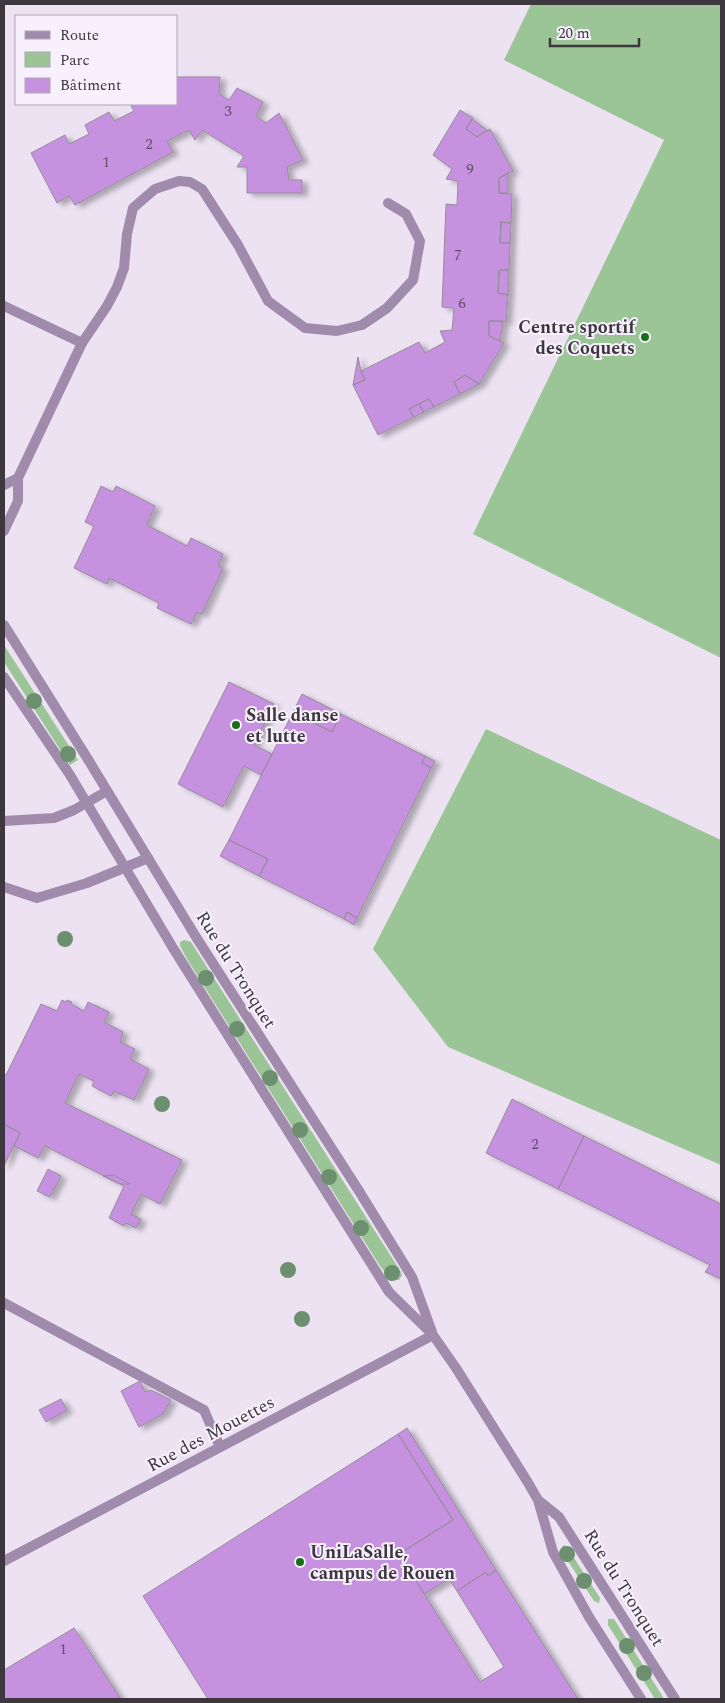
<svg xmlns="http://www.w3.org/2000/svg" width="725" height="1703" font-family="Spectral,serif">
<defs>
<filter id="shadow"><feDropShadow dx="5.5" dy="3" stdDeviation="2.5" flood-color="#0004"/></filter>
</defs>
<rect width="100%" height="100%" fill="#ece2f2"/>
<path fill="#9bc497" d="M531,4H721V658L473,534L664,140L504,60Z
M4,645L78,760L70,765L4,662Z
M486,729L721,840V1165L448,1047L373,949Z
M184,940L191,942L401,1272L402,1275L399,1280H393L388,1276L380,1266L187,959L180,946V942Z
M564,1545L567,1547L600,1598L599,1603L594,1601L562,1552L561,1548Z
M608,1619H614L663,1697V1699H655L608,1625Z"/>
<path fill="#c692e0" stroke="#958c9a" filter="url(#shadow)" d="M176,77H220L219,94L229,100L237,88L263,102L256,116L266,123L279,113L303,160L287,167L289,180H302V193H247V167H237L244,156L202,130L195,140L189,130L167,141L173,152L75,205L69,196L57,203L31,153L65,135L69,144L89,134L85,125L109,112L114,121L134,111L130,104H176Z
M460,110L473,118L466,129L477,137L490,129L513,171L499,178V193L512,194L511,223L501,222L500,243H510L509,270H499L498,293L508,295L506,322L489,321V336L504,343L479,384L465,375L454,382L460,394L434,407L429,399L409,409L414,417L378,435L353,385L365,380L361,371L419,342L425,353L445,342L440,331L452,330L454,308L442,307L446,204L457,205L458,181L446,179L452,169L433,155Z
M472,119L487,130L477,137L466,129Z
M508,173V193H499V178Z
M501,222L511,223L510,243H500Z
M499,270H509L508,295L498,293Z
M489,321H503L500,341L489,336Z
M358,357L361,371L365,380L353,385Z
M465,375L479,384L460,394L454,382Z
M429,399L434,407L424,412L419,404Z
M419,404L424,412L414,417L409,409Z
M101,486L113,492L116,486L155,506L147,525L187,546L191,538L223,554L218,565L223,568L202,614L197,612L191,624L157,608L159,603L109,578L107,584L74,568L94,526L85,522Z
M229,682L274,704L254,745L272,754L261,775L244,766L223,807L178,784Z
M302,694L341,714L332,732L293,712Z
M293,712L332,732L341,714L425,756L422,763L431,768L357,918L347,912L344,919L259,876L268,859L229,840Z
M425,756L435,761L431,768L422,763Z
M229,840L268,859L259,876L220,856Z
M347,912L357,918L354,925L344,919Z
M62,1000L66,1002L67,1000L72,1002L71,1004L84,1011L88,1002L109,1012L104,1022L123,1032L120,1042L135,1049L130,1059L149,1069L134,1100L114,1091L111,1096L92,1086L94,1081L79,1074L65,1103L182,1160L160,1204L141,1194L131,1214L141,1219L136,1228L126,1223L124,1226L109,1218L124,1186L45,1146L38,1158L14,1146L20,1133L4,1124V1074L6,1075L41,1004L57,1011Z
M512,1099L584,1136L558,1189L486,1153Z
M4,1124L20,1133L4,1166Z
M584,1136L721,1204V1279L705,1272L710,1265L558,1189Z
M48,1169L61,1176L50,1197L37,1191Z
M114,1175L130,1184H120L103,1176Z
M140,1381L145,1392L151,1390L171,1400L163,1414L139,1427L121,1391Z
M61,1399L67,1410L46,1422L39,1410Z
M407,1428L496,1570L488,1576L486,1572L457,1591L449,1579L424,1594L399,1554L453,1520L398,1434Z
M398,1434L453,1520L399,1554L480,1682L504,1667L457,1591L486,1572L488,1576L496,1570L578,1699H208L143,1596Z
M74,1628L121,1699H4V1670Z"/>
<g fill="none" stroke-linecap="round" stroke-linejoin="round">
<path stroke="#a18bad" stroke-width="10" d="M82,343L107,306L117,287L124,268L127,234L133,208L155,189L179,181L190,182L202,189L238,245L268,301L305,328L337,331L362,325L387,308L413,280L420,241L406,214L388,203
M4,821L54,818L74,810L107,791
M4,887L37,898L87,883L148,858
M4,1303L204,1410L220,1447"/>
<path stroke="#a18bad" stroke-width="10" d="M4,306L82,343L18,478V501L4,531
M4,485L18,478
M4,1561L433,1335"/>
<path stroke="#a18bad" stroke-width="10" d="M4,625L89,761L196,937L359,1191L412,1277L432,1332
M4,677L70,775L173,948L389,1292L433,1335L456,1368L527,1481L538,1500L553,1552L589,1617L641,1699
M538,1500L559,1517L675,1699"/>
</g>
<g fill="#6c906f">
<circle cx="34" cy="701" r="8"/>
<circle cx="68" cy="754" r="8"/>
<circle cx="65" cy="939" r="8"/>
<circle cx="206" cy="978" r="8"/>
<circle cx="237" cy="1029" r="8"/>
<circle cx="270" cy="1078" r="8"/>
<circle cx="162" cy="1104" r="8"/>
<circle cx="300" cy="1130" r="8"/>
<circle cx="329" cy="1177" r="8"/>
<circle cx="361" cy="1228" r="8"/>
<circle cx="288" cy="1270" r="8"/>
<circle cx="392" cy="1273" r="8"/>
<circle cx="302" cy="1319" r="8"/>
<circle cx="567" cy="1554" r="8"/>
<circle cx="584" cy="1581" r="8"/>
<circle cx="627" cy="1646" r="8"/>
<circle cx="644" cy="1673" r="8"/>
</g>
<g fill="#186e16" stroke="#f8f0fd" stroke-width="2">
<circle cx="645" cy="337" r="5"/>
<circle cx="236" cy="725" r="5"/>
<circle cx="300" cy="1562" r="5"/>
</g>
<g text-anchor="middle" dominant-baseline="central" stroke-width="4" stroke-linejoin="round" paint-order="stroke">
<g font-size="15" fill="#5e4e66">
<text x="228" y="111">3</text>
<text x="149" y="144">2</text>
<text x="106" y="162">1</text>
<text x="470" y="169">9</text>
<text x="458" y="255">7</text>
<text x="462" y="303">6</text>
<text x="535" y="1144">2</text>
<text x="63" y="1649">1</text>
</g>
<g font-size="18" font-weight="bold" fill="#3c383e" stroke="#f8f0fd" text-anchor="start">
<text x="635" y="327" text-anchor="end">Centre sportif<tspan x="635" dy="21">des Coquets</tspan></text>
<text x="246" y="715">Salle danse<tspan x="246" dy="21">et lutte</tspan></text>
<text x="310" y="1552">UniLaSalle,<tspan x="310" dy="21">campus de Rouen</tspan></text>
</g>
<g font-size="18" fill="#3c383e" stroke="#f8f0fd">
<text transform="translate(236 970) rotate(58)">Rue du Tronquet</text>
<text transform="translate(211 1434) rotate(-28)">Rue des Mouettes</text>
<text transform="translate(624 1588) rotate(58)">Rue du Tronquet</text>
</g>
</g>
<rect width="725" height="1703" fill="none" stroke="#3c383e" stroke-width="10"/>
<rect x="15" y="15" width="162" height="90" fill="#f8f0fd" stroke="#ada6b1"/>
<rect x="25" y="31" width="25" height="8" fill="#a18bad" stroke="#ada6b1"/>
<text x="60" y="40" font-size="15" fill="#3c383e">Route</text>
<rect x="25" y="52" width="25" height="15" fill="#9bc497" stroke="#ada6b1"/>
<text x="60" y="65" font-size="15" fill="#3c383e">Parc</text>
<rect x="25" y="78" width="25" height="15" fill="#c692e0" stroke="#ada6b1"/>
<text x="60" y="90" font-size="15" fill="#3c383e">Bâtiment</text>
<path d="M550 38v8h89v-8" fill="none" stroke="#3c383e" stroke-width="2.5"/>
<text x="558" y="38" font-size="15" fill="#3c383e" stroke="#f8f0fd" stroke-width="4" paint-order="stroke">20 m</text>
</svg>
